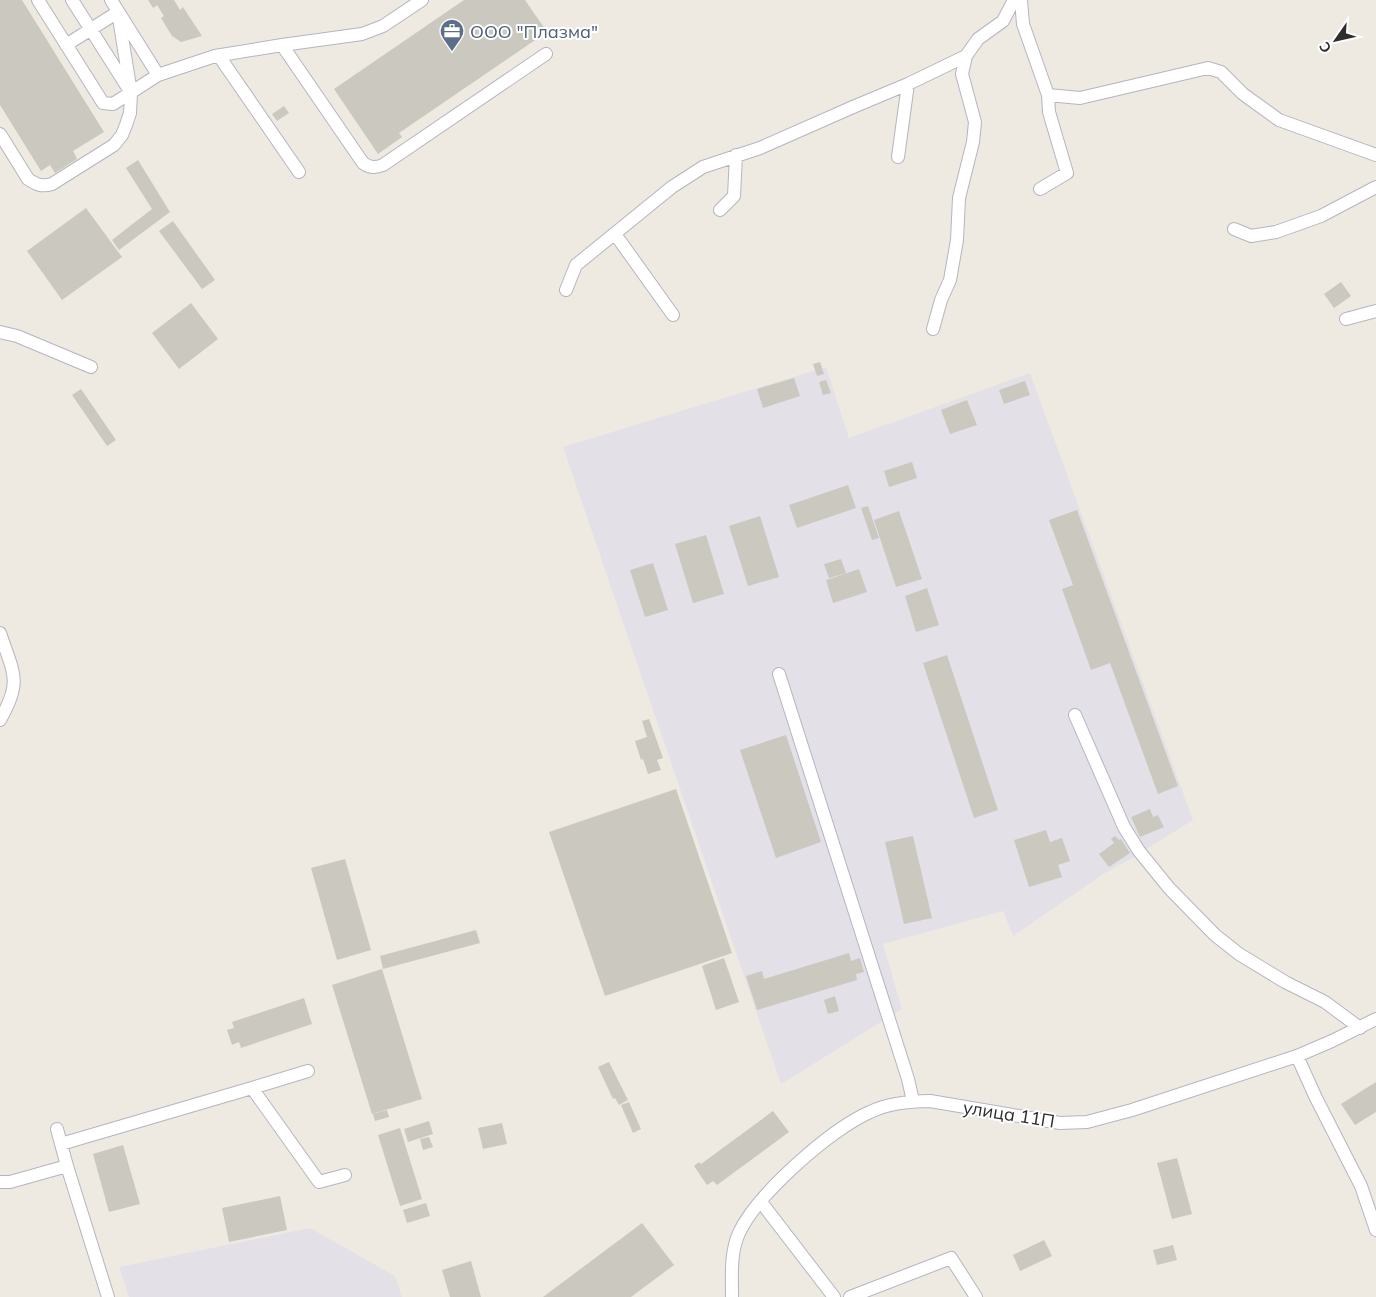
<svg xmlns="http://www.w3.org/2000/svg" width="1376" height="1297" font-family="Mulish,sans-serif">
<rect width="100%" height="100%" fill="#eeeae1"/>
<path fill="#e3e1e7" d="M826,367L849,438L1030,373L1193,820L1134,857L1105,873L1013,936L1003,911L883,944L902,1009L781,1084L563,447Z
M310,1228L395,1276L402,1297H129L119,1267Z"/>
<path fill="#cac8bf" d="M0,0H22L104,132L73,151L77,159L55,173L50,165L41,171L0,105Z
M148,0H174L180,10L183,7L202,36L181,42L172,36L161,18L164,16L157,5L153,8Z
M464,0H525L547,32L399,133L402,137L378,154L334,89Z
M284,106L289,113L277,121L272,114Z
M138,160L170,212L119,250L112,240L152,209L126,168Z
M86,208L122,257L62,300L27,251Z
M173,221L215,280L202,289L159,231Z
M1341,282L1351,296L1334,308L1324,294Z
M191,303L218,339L179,369L152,333Z
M820,362L824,374L817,376L813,364Z
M794,378L800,396L763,408L757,389Z
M826,380L831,393L823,395L819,382Z
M1025,381L1030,395L1004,404L999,390Z
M81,389L116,440L107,446L72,395Z
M967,400L977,425L950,434L941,410Z
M912,462L917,478L889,487L884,471Z
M848,485L856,508L797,528L789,505Z
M868,506L879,538L872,540L861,508Z
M1077,510L1178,786L1158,794L1110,663L1091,670L1062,589L1073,585L1049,520Z
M899,511L922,579L896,587L874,520Z
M760,516L779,577L748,586L729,526Z
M706,535L724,594L693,603L675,544Z
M841,559L846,573L829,578L824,564Z
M653,563L668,610L645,617L630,570Z
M859,569L867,592L833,603L826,580Z
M927,588L939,625L916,632L905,596Z
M947,655L998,810L974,818L923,663Z
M649,719L663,758L657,760L661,770L648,774L643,759L641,760L635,741L647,737L642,721Z
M786,735L821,842L776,858L740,750Z
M676,789L732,953L605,996L549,832Z
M1150,809L1153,817L1158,815L1164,827L1140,837L1131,817Z
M1046,830L1050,842L1062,838L1070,861L1058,865L1062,877L1029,887L1014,840Z
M913,836L932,918L904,924L885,842Z
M1115,836L1119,840L1121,839L1130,853L1109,867L1099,854L1114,843L1111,839Z
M345,859L371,950L337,960L311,868Z
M476,930L480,943L383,969L380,956Z
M849,953L851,961L860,958L864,972L856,974L857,980L757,1010L746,976L762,971L764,979Z
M724,958L739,1002L716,1010L702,966Z
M382,969L422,1099L372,1114L332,985Z
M835,996L839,1011L828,1014L824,1000Z
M304,998L312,1024L241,1048L239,1042L232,1045L227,1030L234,1028L232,1022Z
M609,1062L628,1100L619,1105L615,1098L613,1099L598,1067Z
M1376,1082V1112L1355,1125L1341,1104Z
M629,1102L641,1129L633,1133L621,1105Z
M387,1110L389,1117L375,1121L373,1114Z
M773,1111L789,1132L717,1185L713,1181L707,1185L694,1166L699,1162L701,1164Z
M429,1121L433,1134L408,1142L404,1129Z
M502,1123L507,1144L483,1149L478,1128Z
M400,1128L422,1199L400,1206L378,1135Z
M429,1137L433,1147L423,1150L420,1139Z
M123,1145L140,1204L109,1212L93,1154Z
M1177,1158L1192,1214L1172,1219L1157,1163Z
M280,1196L287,1230L229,1242L222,1208Z
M426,1203L430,1216L407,1223L403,1210Z
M642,1223L674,1265L631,1297H543Z
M1044,1240L1052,1256L1020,1271L1013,1255Z
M1173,1245L1177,1260L1157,1265L1153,1250Z
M471,1261L481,1297H450L442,1270Z"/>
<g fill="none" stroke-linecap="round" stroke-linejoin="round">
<defs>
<path id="minor" d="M38,0L103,103L113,104L158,75
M72,0L128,88
M111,0L158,75L215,56L282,45L363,163C370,168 375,168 383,165L546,54
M1021,0L1023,24L1048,95L1080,98L1208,68L1221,72L1243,94L1279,120L1376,155
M282,45L362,34L383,26L422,0
M219,56L299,172
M0,134L28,179C37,185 42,187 52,184L114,145L122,135L126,125L130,113L131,93L118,12L66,45
M898,157L908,84
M1040,189L1067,173L1049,112L1048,95
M720,210L734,196L736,155
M1234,229L1251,236L1276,232L1321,216L1376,187
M615,234L673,315
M566,290L576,265L672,187L703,167L760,148L853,107L908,84L966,56
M1346,319L1376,311
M933,329L941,300L950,280L957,240L959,198L973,142L975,122L962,74L966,56L978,39L1003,21L1014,0
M0,332L17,336L91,367
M0,633C13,673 23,680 0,720
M779,674L908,1079L913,1101
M1075,715L1124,827L1139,851L1169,888L1215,935L1239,954L1285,982L1325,1002L1360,1028
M1297,1056L1316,1098L1361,1186L1376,1230
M252,1088L308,1071
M57,1129L67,1166L108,1297
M61,1144L252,1088L319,1182L345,1175
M0,1182H10L67,1166
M761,1202L834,1297
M732,1297C732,1276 730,1253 739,1233C757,1194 831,1129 870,1112C889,1103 909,1101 930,1101L1060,1123L1087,1122L1132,1110L1297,1056L1332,1041L1376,1019
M850,1297L951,1258L976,1297"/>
</defs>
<use href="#minor" stroke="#b4b5c0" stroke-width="14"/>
<use href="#minor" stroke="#fff" stroke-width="12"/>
</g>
<defs>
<symbol id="office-pin" viewBox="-11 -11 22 30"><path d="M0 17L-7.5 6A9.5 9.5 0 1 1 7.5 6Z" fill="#5c6f8a" stroke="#fff"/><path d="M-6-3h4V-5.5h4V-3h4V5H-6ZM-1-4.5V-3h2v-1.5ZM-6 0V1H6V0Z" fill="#fff"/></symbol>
</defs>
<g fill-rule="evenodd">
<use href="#office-pin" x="438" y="17" width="28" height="38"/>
</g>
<g text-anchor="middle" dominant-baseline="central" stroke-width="4" stroke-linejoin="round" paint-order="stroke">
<g font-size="18" fill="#4e5e75" stroke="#fff" text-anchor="start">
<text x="470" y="31">ООО "Плазма"</text>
</g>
<g font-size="18" fill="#2d2d2d" stroke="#fff">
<text transform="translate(1009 1114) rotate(9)">улица 11П</text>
</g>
</g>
<g transform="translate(1336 40) rotate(236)" stroke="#ffffff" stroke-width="4" paint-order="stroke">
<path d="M0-4L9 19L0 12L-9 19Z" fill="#2d2d2d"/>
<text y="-8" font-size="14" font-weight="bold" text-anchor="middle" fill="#2d2d2d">С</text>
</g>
</svg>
